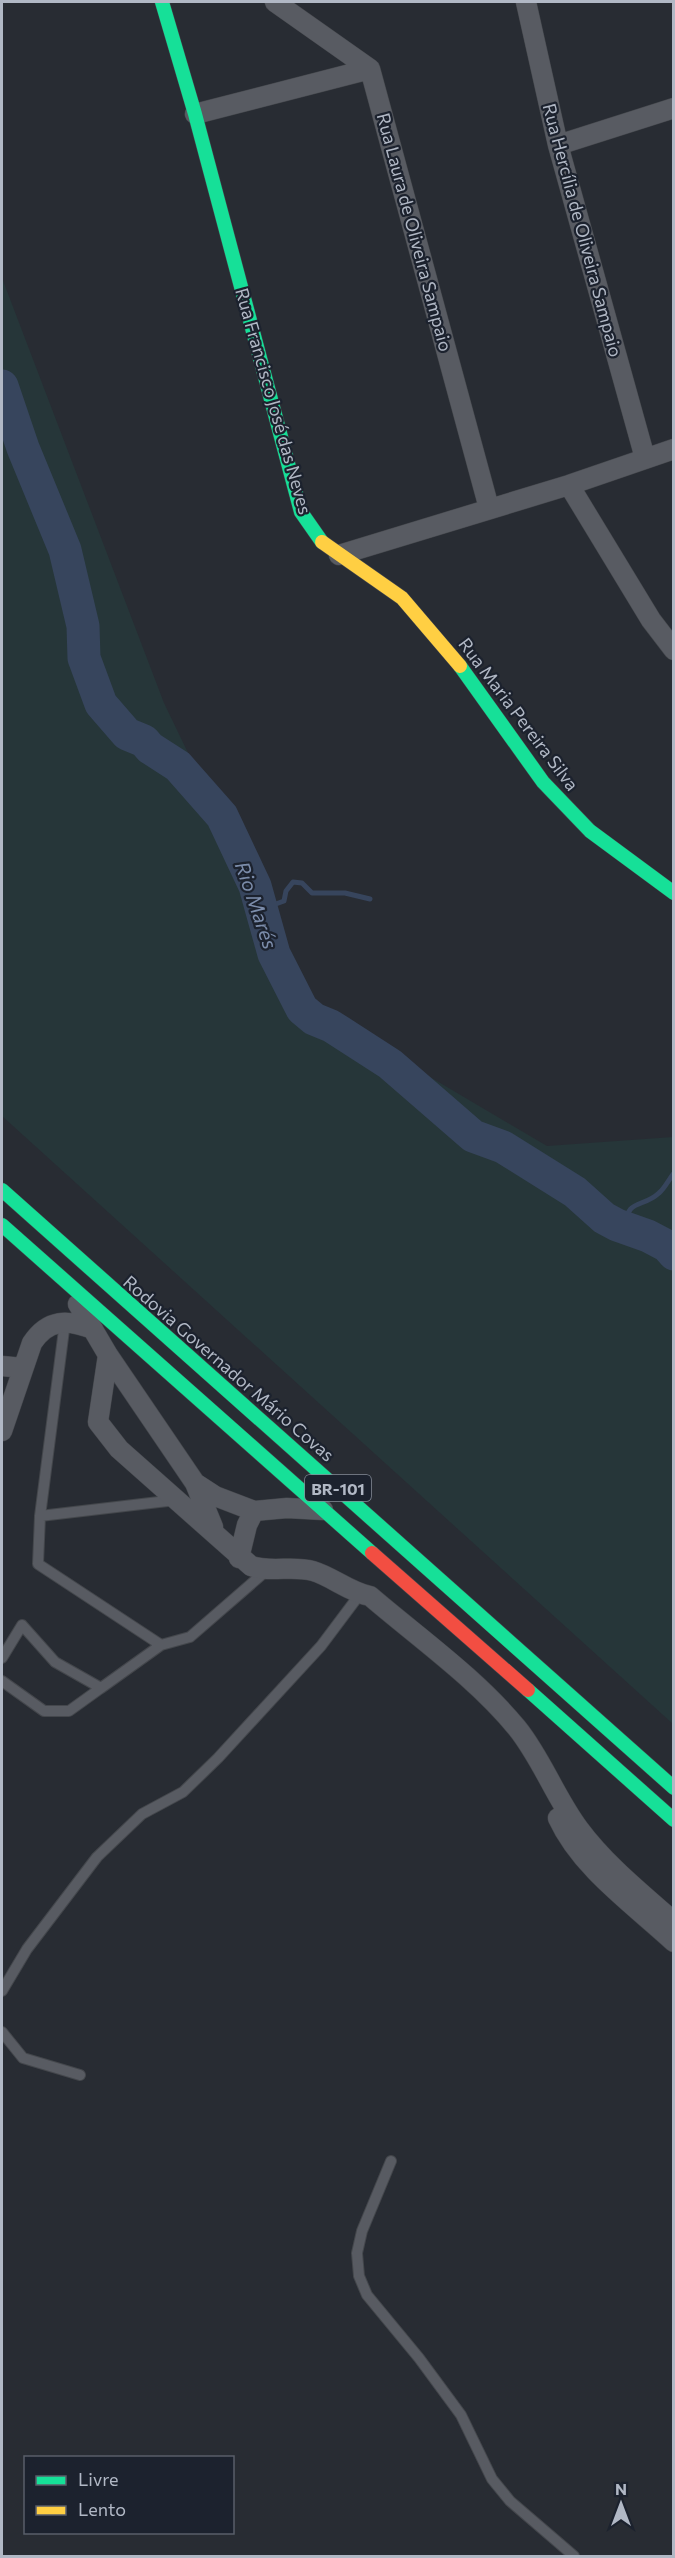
<svg xmlns="http://www.w3.org/2000/svg" width="675" height="2558" font-family="Commissioner,sans-serif">
<rect width="100%" height="100%" fill="#282c33"/>
<path fill="#263639" d="M2,278L164,703L310,1006L547,1146L673,1137V1724L2,1116Z"/>
<g fill="none" stroke-linecap="round" stroke-linejoin="round">
<path stroke="#37455d" stroke-width="5" d="M262,909L284,901L286,891L293,882L302,883L312,893H345L370,899
M625,1228C627,1197 642,1209 659,1193C665,1188 669,1179 674,1173"/>
<path stroke="#37455d" stroke-width="33" d="M2,386L23,448L65,550L83,626L84,658L101,704L127,734L144,741L150,748L178,766L222,816L255,886L274,954L302,1009L314,1019L331,1026L390,1064L473,1136L503,1147L575,1192L604,1218L617,1225L648,1236L667,1246L674,1254"/>
<defs>
<path id="lane" d="M65,1322L40,1516L38,1564L161,1645L190,1637L266,1571
M40,1516L176,1500
M2,1658L22,1625L55,1662L101,1688L161,1645
M2,1681L44,1711H69L101,1688
M2,1991L27,1949L97,1857L142,1814L183,1792L218,1758L321,1646L360,1594
M2,2032L23,2058L80,2075
M391,2161L362,2231L357,2253L359,2276L367,2295L419,2358L461,2415L492,2479L510,2501L574,2556"/>
<path id="street" d="M275,2L370,69L489,508
M526,2L558,145L645,458
M195,114L370,69
M558,145L674,108
M569,485L651,620L674,650
M339,555L569,485L674,449
M78,1304L108,1355L195,1483L213,1527
M108,1355L98,1422L119,1449L251,1566C272,1573 292,1565 313,1571C333,1577 349,1592 370,1596C419,1638 476,1678 517,1728C542,1759 555,1797 579,1829C605,1864 641,1893 674,1922
M2,1366L23,1368
M2,1431L32,1343C48,1319 67,1319 93,1329
M195,1483L215,1496L254,1511L287,1508L323,1510
M239,1558L247,1525L254,1511
M558,1818C581,1868 633,1904 674,1942"/>
<path id="fast" d="M162,2L195,114L301,512L322,542
M460,666L543,782L590,831L674,893
M2,1190L674,1788
M2,1225L372,1553
M528,1690L674,1820"/>
<path id="slow" d="M322,542L402,598L460,666"/>
<path id="jam" d="M372,1553L528,1690"/>
</defs>
<use href="#lane" stroke="#44474c" stroke-width="12"/>
<use href="#street" stroke="#44474c" stroke-width="21"/>
<use href="#fast" stroke="#44474c" stroke-width="15"/>
<use href="#slow" stroke="#44474c" stroke-width="15"/>
<use href="#jam" stroke="#44474c" stroke-width="15"/>
<use href="#lane" stroke="#585b62" stroke-width="10"/>
<use href="#street" stroke="#585b62" stroke-width="20"/>
<use href="#fast" stroke="#16e098" stroke-width="14"/>
<use href="#slow" stroke="#ffcf43" stroke-width="14"/>
<use href="#jam" stroke="#f24e42" stroke-width="14"/>
</g>
<g text-anchor="middle" dominant-baseline="central" stroke-width="4.5" stroke-linejoin="round" paint-order="stroke">
<rect fill="#1c222e" stroke="#848b98" stroke-width="1.5" x="305" y="1475" width="66" height="26" rx="4.5"/>
<g font-size="16" font-weight="bold" fill="#b1b8c5">
<text x="338" y="1488">BR-101</text>
</g>
<g font-size="18" fill="#b1b8c5" stroke="#1c222e">
<text transform="translate(583 230) rotate(75)">Rua Hercília de Oliveira Sampaio</text>
<text transform="translate(415 232) rotate(75)">Rua Laura de Oliveira Sampaio</text>
<text transform="translate(274 401) rotate(74)">Rua Francisco José das Neves</text>
<text transform="translate(519 714) rotate(53)">Rua Maria Pereira Silva</text>
<text transform="translate(229 1368) rotate(41)">Rodovia Governador Mário Covas</text>
</g>
<g font-size="20" font-style="italic" fill="#7c8dab" stroke="#1c222e">
<text transform="translate(257 905) rotate(71)">Rio Marés</text>
</g>
</g>
<rect width="675" height="2558" fill="none" stroke="#b1b8c5" stroke-width="6"/>
<rect x="24" y="2456" width="210" height="78" fill="#1c222e" stroke="#585e6a" stroke-width="1.5"/>
<rect x="36" y="2476" width="30" height="9" fill="#16e098" stroke="#585e6a" stroke-width="1.5"/>
<text x="78" y="2486" font-size="18" fill="#b1b8c5">Livre</text>
<rect x="36" y="2506" width="30" height="9" fill="#ffcf43" stroke="#585e6a" stroke-width="1.5"/>
<text x="78" y="2516" font-size="18" fill="#b1b8c5">Lento</text>
<g transform="translate(621 2504)" stroke="#1c222e" stroke-width="4.5" paint-order="stroke">
<path d="M0-4.5L10 22L0 15L-10 22Z" fill="#b1b8c5"/>
<text y="-9" font-size="16" font-weight="bold" text-anchor="middle" fill="#b1b8c5">N</text>
</g>
</svg>
